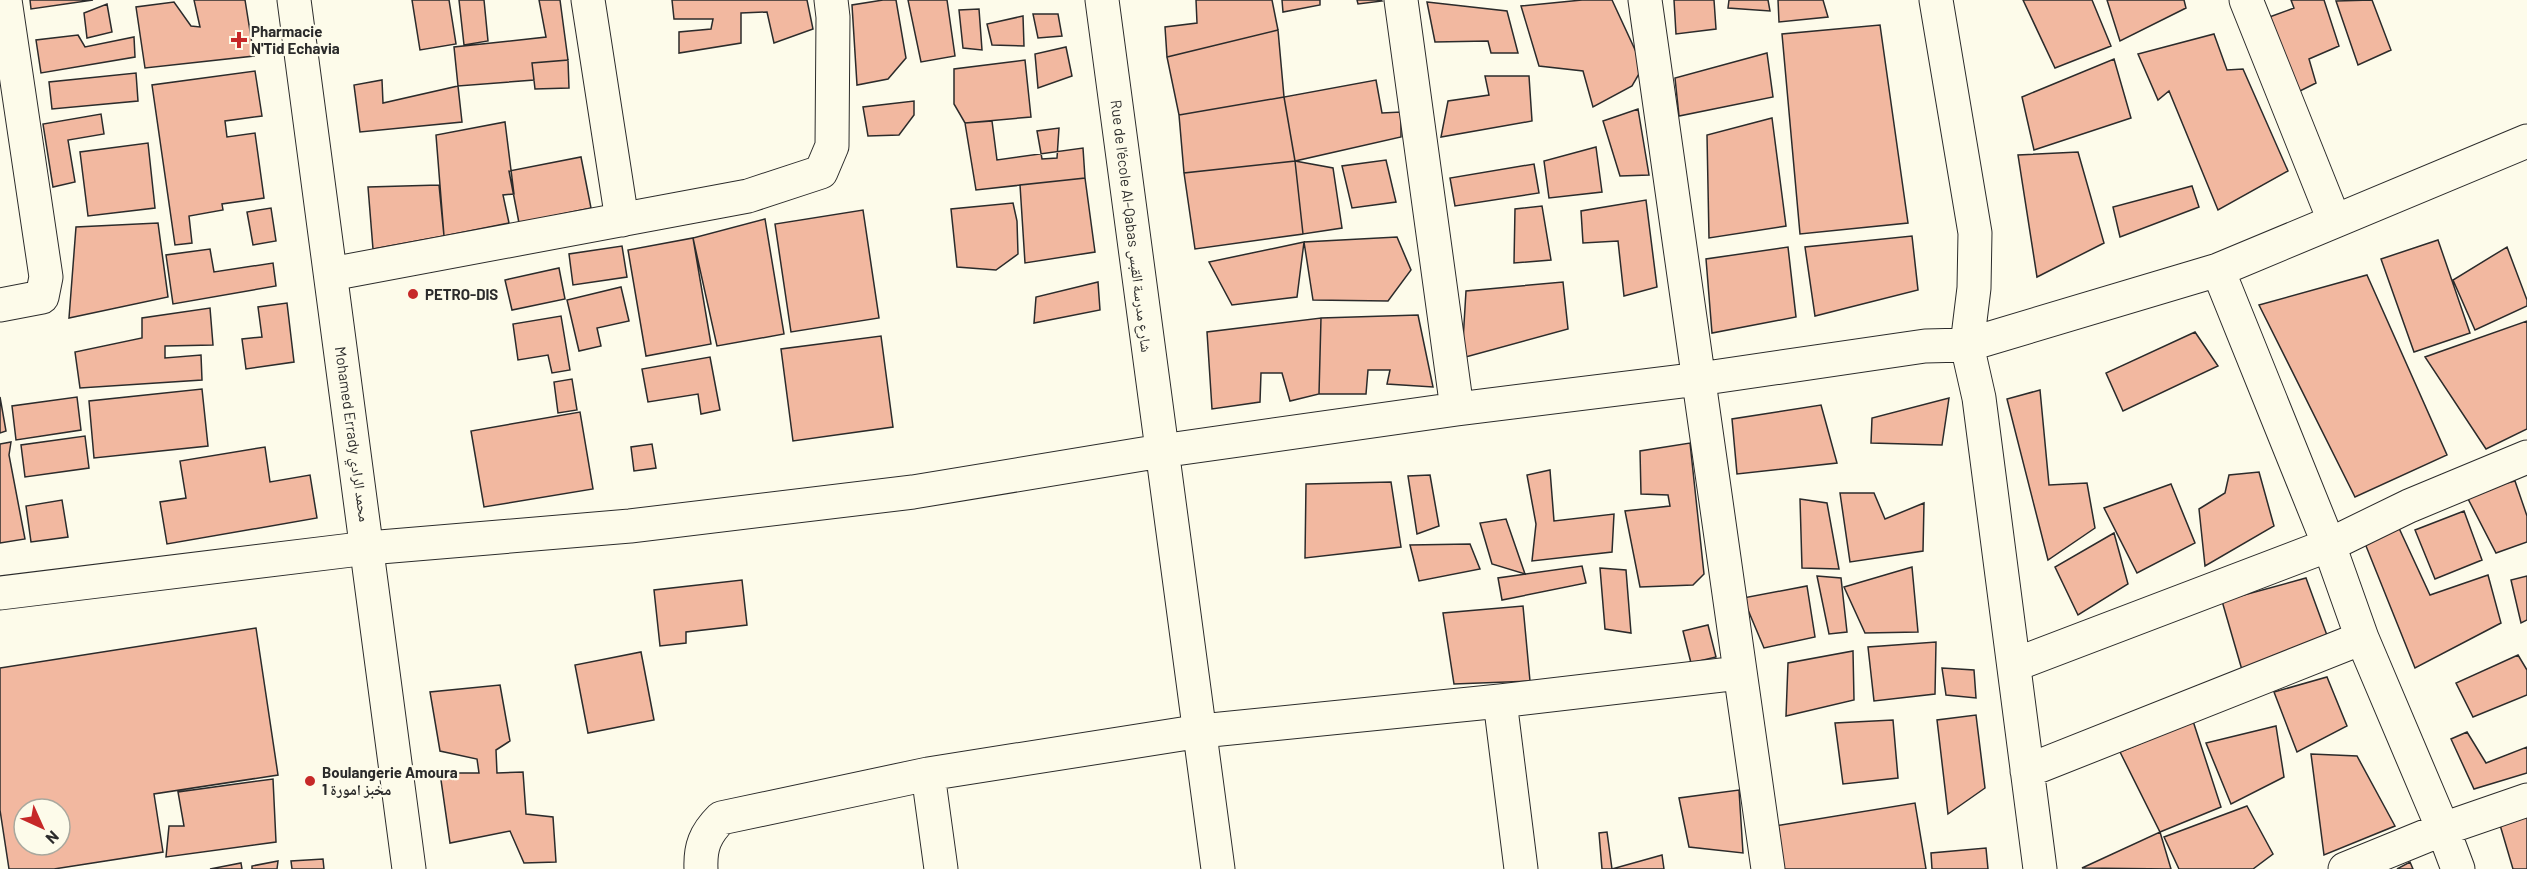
<svg xmlns="http://www.w3.org/2000/svg" width="2527" height="869" font-family="Barlow,'Noto Naskh Arabic',sans-serif">
<rect width="100%" height="100%" fill="#fdfbea"/>
<path fill="#f2b8a0" stroke="#2b2b2b" stroke-width="1.5" fill-rule="evenodd" d="M30,0H93L31,9Z
M194,0H245L254,56L145,68L136,7L174,2L191,26L200,27Z
M412,0H449L456,44L420,50Z
M459,0H484L488,41L464,45Z
M539,0H560L568,60L532,63L534,80L458,86L454,47L546,37Z
M672,0H807L813,29L774,43L767,12L741,13V43L679,53V32L711,29L713,19H674Z
M883,0H896L906,58L888,79L857,85L852,5Z
M908,0H947L955,56L921,62Z
M1196,0H1272L1278,30L1167,57L1165,27L1197,23Z
M1282,0H1320V5L1283,12Z
M1357,0H1381L1382,1L1358,4Z
M1582,0H1612L1643,67L1632,86L1593,107L1583,71L1539,66L1521,6Z
M1674,0H1714L1716,29L1676,34Z
M1729,0H1768L1770,11L1728,8Z
M1778,0H1823L1828,17L1779,22Z
M2023,0H2092L2111,46L2055,68Z
M2107,0H2184L2186,8L2120,41Z
M2291,0H2324L2339,46L2309,59L2316,83L2298,92L2264,19L2294,8Z
M2372,0L2391,50L2358,65L2336,1Z
M1427,2L1507,11L1518,53H1491L1488,41L1435,42Z
M107,4L112,32L87,38L84,13Z
M979,9L982,50L963,48L959,10Z
M1033,14H1058L1062,36L1038,38Z
M1023,16L1024,46L992,45L987,24Z
M1880,25L1908,223L1800,234L1782,34Z
M1278,30L1284,97L1179,115L1167,57Z
M2214,34L2227,70L2243,69L2288,171L2218,210L2169,91L2158,100L2138,54Z
M78,35L85,47L134,37L135,57L41,73L36,40Z
M1066,47L1072,76L1038,88L1035,54Z
M1767,53L1773,97L1679,116L1675,78Z
M2114,59L2131,118L2034,150L2022,97Z
M568,60L569,88L535,89L532,63Z
M1025,60L1031,117L965,123L954,104V69Z
M255,71L262,116L225,121L227,137L255,133L264,198L222,204L223,210L189,216L192,243L175,245L152,85Z
M136,73L138,101L52,109L49,82Z
M1485,76H1529L1532,121L1441,137L1448,101L1489,95Z
M382,80L383,103L458,86L462,122L360,132L354,85Z
M1376,80L1382,113L1401,112V137L1295,161L1284,97Z
M1284,97L1295,161L1184,173L1179,115Z
M914,101V115L899,135L868,136L863,107Z
M1638,109L1649,175L1620,176L1603,121Z
M101,114L104,134L68,140L75,182L53,187L43,124Z
M1772,118L1786,226L1709,238L1707,135Z
M992,121L997,160L1083,148L1085,178L976,190L965,123Z
M505,122L514,194L503,195L509,223L444,236L436,135Z
M1059,128L1057,158L1042,159L1037,131Z
M148,143L155,208L88,216L80,152Z
M1596,147L1602,192L1549,198L1544,161Z
M2078,152L2104,243L2037,277L2018,155Z
M581,157L591,208L519,223L509,171Z
M1386,160L1396,202L1352,208L1342,166Z
M1295,161L1303,234L1195,249L1184,173Z
M1295,161L1333,168L1342,228L1303,234Z
M1534,164L1539,193L1455,206L1450,178Z
M1085,178L1095,252L1025,263L1020,185Z
M439,185L444,236L373,249L368,187Z
M2192,186L2199,207L2120,237L2113,207Z
M1646,200L1657,287L1624,296L1618,241L1583,243L1581,211Z
M1013,203L1017,221L1018,254L996,270L957,267L951,209Z
M1542,206L1551,260L1514,263L1515,209Z
M271,208L276,241L253,245L247,212Z
M863,210L879,318L791,332L775,224Z
M765,219L784,334L717,346L693,238Z
M158,223L168,297L69,318L76,227Z
M1912,236L1918,290L1815,316L1805,247Z
M1397,237L1411,270L1388,301L1313,300L1304,242Z
M693,238L711,344L646,356L628,250Z
M2438,240L2470,333L2414,352L2381,259Z
M1304,242L1297,297L1232,305L1209,262Z
M622,246L627,277L573,285L569,254Z
M1788,247L1796,317L1712,333L1706,259Z
M2507,247L2527,300V306L2475,330L2453,280Z
M210,249L214,272L273,263L276,286L173,304L166,255Z
M559,268L565,299L512,310L505,280Z
M2367,275L2447,455L2355,497L2259,305Z
M1098,282L1100,310L1034,323L1036,297Z
M1563,282L1568,329L1462,358L1466,291Z
M621,287L629,321L597,328L601,346L579,351L567,300Z
M287,303L294,362L246,369L242,339L262,337L258,307Z
M210,308L213,345L165,346V358L201,355L202,380L80,388L75,352L142,338V318Z
M1418,315L1433,387L1387,384L1390,370H1368L1366,394H1319L1321,318Z
M561,316L570,370L552,373L548,355L518,360L513,324Z
M1321,318L1319,394L1290,401L1282,373H1261L1260,402L1212,409L1207,332Z
M2527,321V429L2486,449L2425,357Z
M2195,332L2218,366L2123,411L2106,373Z
M881,336L893,427L793,441L781,349Z
M710,357L720,410L701,414L698,394L648,402L642,369Z
M572,379L577,410L558,413L554,382Z
M202,389L208,446L94,458L89,401Z
M2040,390L2049,485L2087,483L2095,528L2048,560L2007,399Z
M0,397L6,431L0,433Z
M77,397L81,430L16,440L12,406Z
M1949,398L1942,445L1871,443L1872,418Z
M1821,405L1837,463L1737,474L1732,419Z
M580,412L593,489L484,507L471,431Z
M85,436L89,468L25,477L21,445Z
M11,442L9,455L25,539L0,543V444Z
M1690,443L1704,574L1693,585L1640,587L1625,511L1670,506L1668,495L1641,494L1640,451Z
M652,444L656,468L634,471L631,447Z
M265,447L270,482L310,475L317,518L167,544L160,502L186,498L180,461Z
M1550,470L1554,521L1614,514L1612,552L1532,561L1536,524L1527,475Z
M2259,472L2274,526L2205,566L2199,509L2225,493L2229,475Z
M1430,475L1439,526L1417,534L1408,476Z
M2515,481L2527,516V542L2496,553L2465,493Z
M1391,482L1401,547L1305,558L1306,484Z
M2171,484L2195,543L2137,573L2104,508Z
M1840,493H1874L1885,519L1924,503L1923,551L1850,562Z
M1800,499L1827,503L1839,569L1802,568Z
M62,500L68,537L31,542L26,506Z
M2464,511L2482,560L2435,579L2415,530Z
M1506,519L1525,574L1492,564L1480,523Z
M2398,526L2430,595L2488,575L2501,623L2415,668L2364,541Z
M2114,533L2128,584L2078,615L2055,567Z
M1470,544L1480,569L1419,581L1410,545Z
M1582,566L1586,583L1502,600L1498,578Z
M1912,567L1918,632L1865,633L1844,587Z
M1600,568L1626,570L1631,633L1605,629Z
M1817,576L1841,578L1847,632L1829,634Z
M2527,576V620L2521,623L2511,580Z
M2306,578L2328,638L2242,670L2222,601Z
M742,580L747,625L686,632V643L660,646L654,590Z
M1807,586L1815,637L1764,648L1743,598Z
M1523,606L1530,681L1454,684L1443,613Z
M1708,625L1716,657L1691,663L1683,631Z
M256,628L278,775L154,794L163,852L54,869H9L0,810V668ZM24,809H60V845H24Z
M1936,642L1935,694L1874,701L1868,647Z
M1853,651L1854,700L1786,716L1788,663Z
M641,652L654,720L588,733L575,665Z
M2518,655L2527,670V695L2473,717L2456,683Z
M1942,668L1974,670L1976,698L1946,695Z
M2327,677L2347,726L2297,752L2274,692Z
M500,685L510,741L496,750L497,773L523,772L526,814L553,817L556,862L524,863L510,831L450,843L440,773H479L477,759L440,751L430,692Z
M1976,715L1985,788L1948,814L1937,720Z
M1893,720L1898,778L1843,784L1835,723Z
M2193,721L2221,807L2160,832L2120,752Z
M2276,726L2284,777L2231,804L2206,743Z
M2467,732L2486,763L2527,747V773L2474,789L2451,739Z
M2311,754L2357,756L2395,826L2324,855Z
M273,779L276,842L166,857L169,826H184L178,792Z
M1739,790L1743,853L1689,847L1679,798Z
M1915,803L1926,869H1782L1775,826Z
M2247,806L2273,854L2253,869H2179L2164,837Z
M2527,816V869H2513L2500,825Z
M1607,832L1612,869L1662,855L1664,869H1602L1599,833Z
M2160,832L2171,869L2082,868Z
M1986,848L1988,869H1932L1931,853Z
M323,859L324,869H292L291,861Z
M278,861L277,869H252V866Z
M2410,862L2413,869H2397Z
M241,863L242,869H210Z"/>
<g fill="none" stroke-linecap="round" stroke-linejoin="round">
<defs>
<path id="minor" d="M588,0L622,220
M1102,0L1218,869
M1401,0L1457,409
M1645,0L1768,869
M1936,0L1975,233L1974,288L1967,345L2218,270L2527,141
M2246,0L2334,220
M2218,270L2329,545L2362,638L2443,829L2458,869
M331,274L748,196L821,172L832,146L833,17L831,0
M0,305L42,297L46,277L5,0
M0,593L368,548L630,526L913,492L1161,451L1457,409L1699,379L1925,346L1967,345L1979,398L2040,869
M2014,665L2329,545L2409,506L2527,457
M1500,701L1521,869
M2027,771L2362,638
M928,774L941,869
M701,869C700,847 705,834 721,818L928,774L1201,731L1500,701L1739,673
M2345,869L2443,829L2527,800"/>
<path id="tertiary" d="M294,0L409,869"/>
</defs>
<use href="#minor" stroke="#2b2b2b" stroke-width="35"/>
<use href="#tertiary" stroke="#2b2b2b" stroke-width="35"/>
<use href="#minor" stroke="#fdfbea" stroke-width="33"/>
<use href="#tertiary" stroke="#fdfbea" stroke-width="33"/>
</g>
<g fill="#c62828" stroke="#fdfbea" stroke-width="2">
<path d="M236 31h6v6h6v6h-6v6h-6v-6h-6v-6h6z"/>
<circle cx="413" cy="294" r="6"/>
<circle cx="310" cy="781" r="6"/>
</g>
<g text-anchor="middle" dominant-baseline="central" stroke-width="4.5" stroke-linejoin="round" paint-order="stroke">
<g font-size="15" font-weight="bold" fill="#2b2b2b" stroke="#fdfbea" text-anchor="start">
<text x="251" y="31">Pharmacie<tspan x="251" dy="17">N'Tid Echavia</tspan></text>
<text x="425" y="294">PETRO-DIS</text>
<text x="322" y="772">Boulangerie Amoura<tspan x="322" dy="17">1 مخبز امورة</tspan></text>
</g>
<g font-size="15" fill="#2b2b2b" stroke="#fdfbea">
<text transform="translate(1132 226) rotate(83)">Rue de l'école Al-Qabas شارع مدرسة القبس</text>
<text transform="translate(353 434) rotate(82)">Mohamed Errady محمد الرادي</text>
</g>
</g>
<g transform="translate(42 827) rotate(135)"><circle r="28" fill="#fdfbea" stroke="#a9a89e" stroke-width="1.5"/>
<path d="M0-4.5L10 22L0 15L-10 22Z" fill="#c62828"/>
<text y="-9" font-size="16" font-weight="bold" text-anchor="middle" fill="#2b2b2b">N</text>
</g>
</svg>
